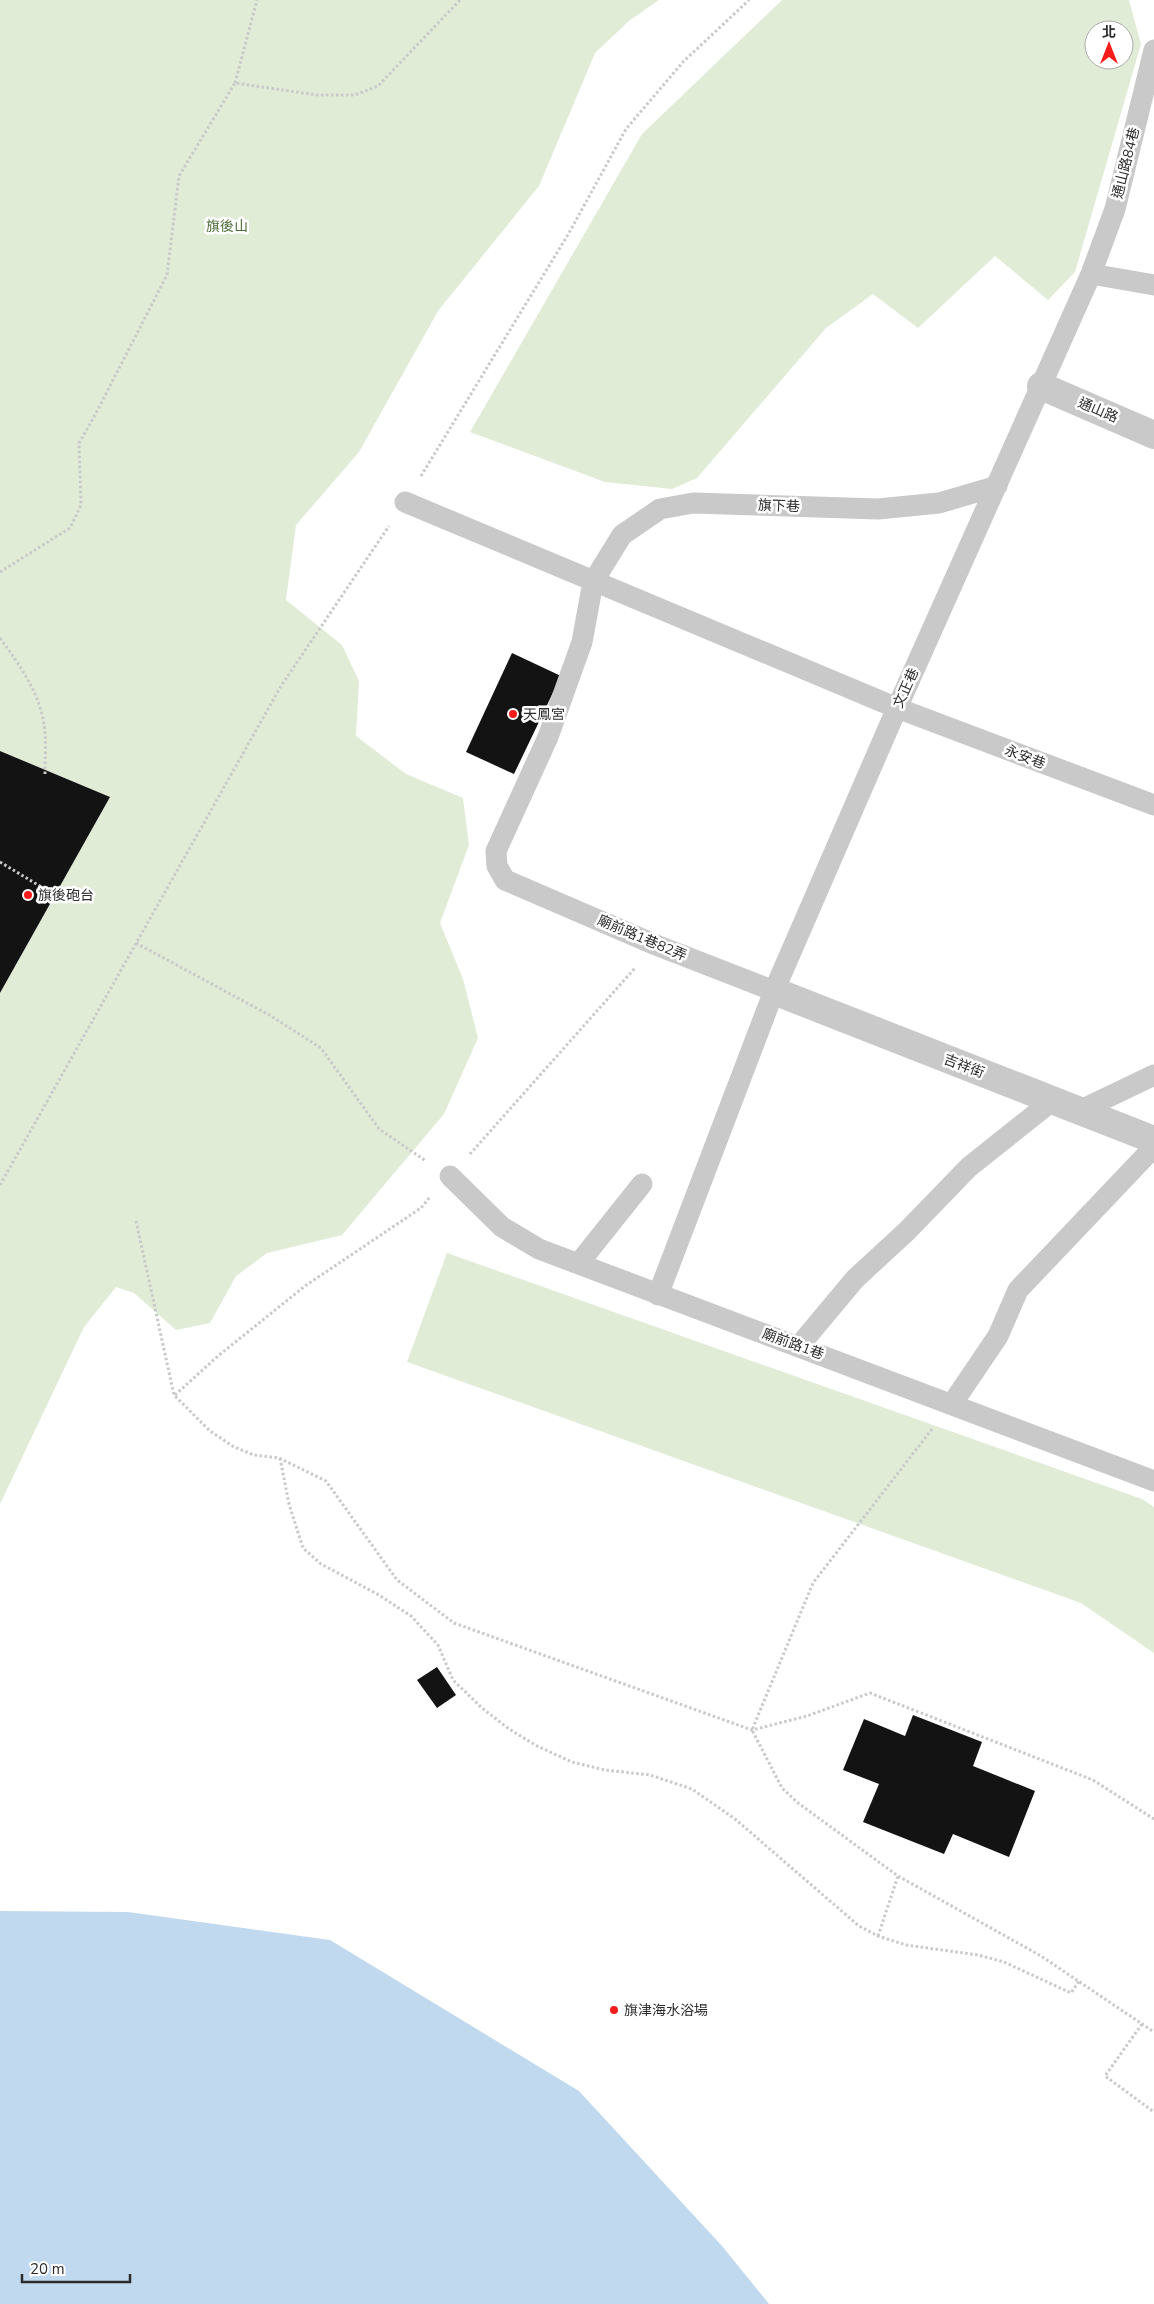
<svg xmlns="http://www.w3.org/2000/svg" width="1154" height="2304" font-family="'Nunito Sans','Noto Sans TC',sans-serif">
<rect width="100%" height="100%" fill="#fff"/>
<path fill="#e1ecd7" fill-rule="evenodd" d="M0,0H659L630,20L595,53L539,186L438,311L359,452L296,525L286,600L342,645L359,681L356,736L406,774L463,798L469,845L440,923L463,979L478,1038L444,1114L342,1235L267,1253L236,1276L210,1323L176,1330L134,1293L116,1287L84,1327L0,1504V993L110,797L0,751Z
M782,0H1129L1141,44L1075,272L1048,300L995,256L918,328L873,294L826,328L697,478L672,489L605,482L470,432L642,134ZM1094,30H1124V60H1094Z
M447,1253L1142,1499L1154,1507V1653L1081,1603L407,1362Z"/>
<path fill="#c1d9ee" d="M0,1911L128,1912L330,1940L579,2091L722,2246L769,2304H0Z"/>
<path fill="#131313" d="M512,653L561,676L514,774L466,752Z
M0,751L110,797L0,993Z
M437,1667L456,1695L437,1708L417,1680Z
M913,1715L982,1742L973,1766L1035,1791L1009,1857L953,1834L944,1854L863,1822L879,1784L843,1770L864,1719L905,1736Z"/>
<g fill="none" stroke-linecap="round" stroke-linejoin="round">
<path stroke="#c9c9c9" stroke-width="3" stroke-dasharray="2.5 2.5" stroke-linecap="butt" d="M235,83L257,0
M421,476L569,233L626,129L683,62L749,0
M0,572L70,528L81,505L79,443L94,417L167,275L179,176L235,83L317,95H355L378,86L460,0
M0,638C21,667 42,696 45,732C46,746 45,761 45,775
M0,862L48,891
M136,943L271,1016L321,1048L379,1129L426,1161
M470,1154L635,968
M0,1185L281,686L389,526
M136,1221L174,1395L210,1431L234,1447L254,1455L279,1458L326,1481L397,1580L454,1623L752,1730L807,1716L870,1693L1093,1780L1154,1819
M175,1395L218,1356L305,1286L421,1208L430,1197
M932,1429L813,1583L752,1730L782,1788L798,1803L898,1876L1041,1956L1154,2032
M280,1458L289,1504L303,1548L321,1564L379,1595L411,1616L438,1645L453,1680L482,1708L509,1729L537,1746L572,1762L605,1770L650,1775L692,1789L735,1819L859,1926L878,1936L906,1945L978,1955L1004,1962L1071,1993L1079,1981
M878,1936L898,1876
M1142,2024L1105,2076L1154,2112"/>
<path stroke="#c9c9c9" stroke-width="21" d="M1091,274L1154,285
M405,502L897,708L1154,805
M774,991L656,945L505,880L497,866L496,851L548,737L582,642L593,582L622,535L660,509L693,503L878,509L939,503L997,486
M1079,1111L1154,1075
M450,1176L502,1227L539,1249L1154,1481
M579,1263L642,1184
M658,1295L774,991L897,708L1091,274L1115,209L1154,50
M799,1346L855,1279L907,1231L969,1167L1052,1101
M952,1404L998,1336L1018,1290L1154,1147"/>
<path stroke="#c9c9c9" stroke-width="28" d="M1041,386L1154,435
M774,991L1154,1140"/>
</g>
<g fill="#f61d1b" stroke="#fff" stroke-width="2">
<circle cx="513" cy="714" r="5"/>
<circle cx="28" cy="895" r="5"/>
<circle cx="614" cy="2010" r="5"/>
</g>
<g text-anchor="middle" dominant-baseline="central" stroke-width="5" stroke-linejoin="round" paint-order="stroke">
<g font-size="14" fill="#2c2c2c" stroke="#fff">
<text transform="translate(1126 163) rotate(-76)">通山路84巷</text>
<text transform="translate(1098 410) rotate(23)">通山路</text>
<text transform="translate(779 506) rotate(2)">旗下巷</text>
<text transform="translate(906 688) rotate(-66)">文正巷</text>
<text transform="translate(1025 757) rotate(21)">永安巷</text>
<text transform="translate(642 938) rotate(23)">廟前路1巷82弄</text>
<text transform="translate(964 1066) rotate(21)">吉祥街</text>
<text transform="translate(793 1344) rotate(20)">廟前路1巷</text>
</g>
<g font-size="14" fill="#4a6b36" stroke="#fff">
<text x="227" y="226">旗後山</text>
</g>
<g font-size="14" fill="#2c2c2c" stroke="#fff" text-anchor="start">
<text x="523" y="714">天鳳宮</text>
<text x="38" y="895">旗後砲台</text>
<text x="624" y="2010">旗津海水浴場</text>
</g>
</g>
<g transform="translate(1109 45)"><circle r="24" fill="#ffffff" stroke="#ababab"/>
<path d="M0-4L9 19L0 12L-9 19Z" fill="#f61d1b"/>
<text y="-8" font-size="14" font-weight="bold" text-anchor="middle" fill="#2c2c2c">北</text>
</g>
<path d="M22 2274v8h108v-8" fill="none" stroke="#2c2c2c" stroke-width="2.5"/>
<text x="30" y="2274" font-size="15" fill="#2c2c2c" stroke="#ffffff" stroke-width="4" paint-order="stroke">20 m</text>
</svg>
